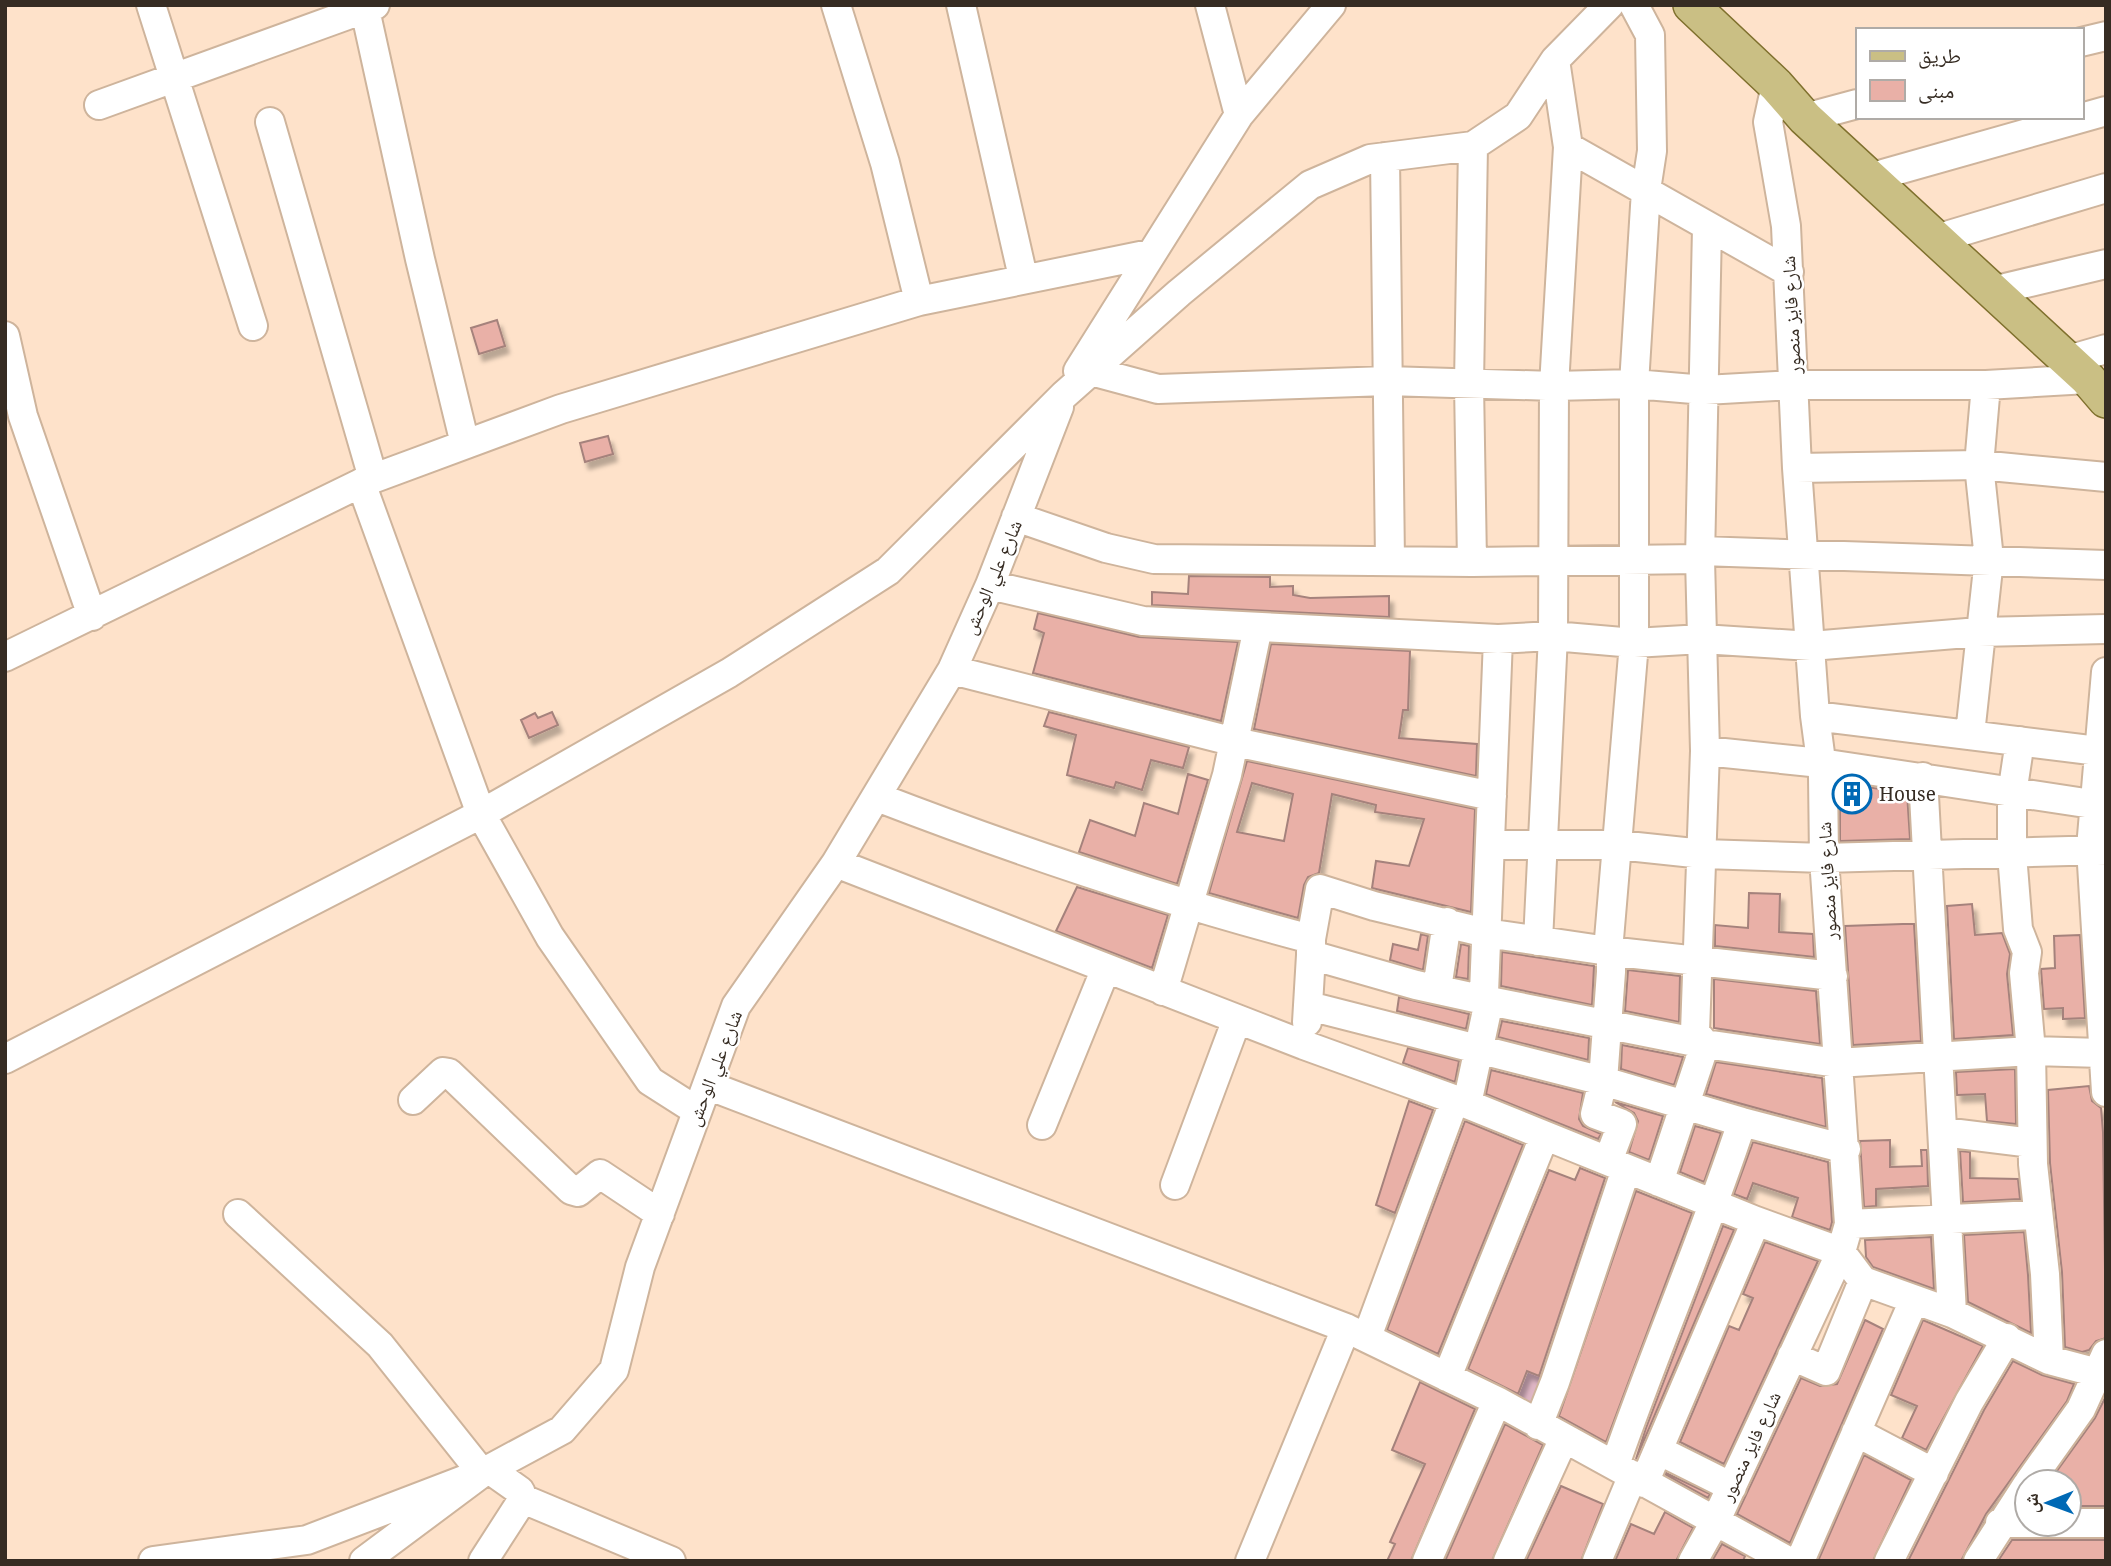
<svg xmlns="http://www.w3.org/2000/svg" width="2111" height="1566" font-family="'Noto Serif','Noto Naskh Arabic',serif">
<defs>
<filter id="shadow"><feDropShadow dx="4" dy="7" stdDeviation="2" flood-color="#0004"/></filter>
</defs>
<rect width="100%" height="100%" fill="#fee2ca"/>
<path fill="#deb5c4" d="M1528,1372L1551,1381L1537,1416L1514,1407Z"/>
<path fill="#e9b0a7" stroke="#a5827c" stroke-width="2" fill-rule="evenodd" filter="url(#shadow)" d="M497,320L505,346L479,354L471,328Z
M608,436L613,454L585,462L580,443Z
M1189,576L1270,577V587L1293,586V595L1310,598L1389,596V617L1152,605V592L1188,594Z
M1038,613L1139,637L1238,642L1221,721L1033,673L1044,633L1034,629Z
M1271,644L1410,651L1408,710H1403L1399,738L1477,744L1476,776L1254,729Z
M552,712L558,725L529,738L521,720L535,713L538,718Z
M1049,712L1189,747L1183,768L1151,760L1142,790L1116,782L1114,788L1067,775L1076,735L1044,726Z
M1247,761L1475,809L1471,912L1372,888L1376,861L1409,866L1424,819L1375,812L1376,805L1332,794L1319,873L1308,877L1304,885L1298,918L1209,893ZM1252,783L1293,794L1284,841L1237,832Z
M1188,774L1208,780L1177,884L1079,852L1090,820L1135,836L1144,803L1178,814Z
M1840,783L1907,793L1910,839L1840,841Z
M1077,887L1168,915L1152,968L1056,931Z
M1749,893L1780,894L1779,932L1813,934L1814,957L1715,946V925L1748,928Z
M1972,904L1975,935L2002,933L2010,954L2007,974L2013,1035L1954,1039L1947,906Z
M1903,924H1914L1921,1041L1853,1045L1845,926Z
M1421,934L1428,936L1423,970L1390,960L1393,944L1418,950Z
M2080,935L2085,1018L2063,1019V1008L2044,1009L2041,969L2055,968L2054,936Z
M1461,944L1469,946L1468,979L1456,977Z
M1502,952L1594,966L1592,1005L1501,986Z
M1628,970L1680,976L1679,1022L1625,1011Z
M1714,979L1816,991L1820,1044L1714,1028Z
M1399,997L1469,1014L1466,1029L1397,1011Z
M1502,1021L1589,1038L1588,1060L1498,1037Z
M1622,1045L1683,1057L1674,1085L1621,1069Z
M1408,1048L1459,1061L1455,1082L1403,1063Z
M1716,1062L1822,1078L1826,1127L1706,1094Z
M2015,1069L2016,1124L1987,1121L1985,1094L1957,1095L1956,1072Z
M1491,1070L1583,1093L1579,1119L1583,1126L1601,1134L1598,1139L1486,1094Z
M2089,1086L2092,1101L2101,1108L2103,1132L2106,1338L2096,1341L2089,1350L2082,1352L2065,1347L2062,1272L2050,1163L2048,1090Z
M1409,1101L1433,1110L1395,1213L1376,1205Z
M1615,1102L1663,1116L1649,1160L1629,1152L1638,1121L1634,1113Z
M1465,1121L1523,1145L1438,1354L1387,1330Z
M1695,1126L1721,1133L1704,1182L1680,1172Z
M1890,1140V1167L1922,1166L1921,1150H1927L1928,1186L1876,1189V1206L1864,1207L1860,1141Z
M1753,1142L1828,1162L1832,1222L1830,1230L1792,1217L1798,1198L1753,1183L1747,1199L1734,1194Z
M1960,1151L1970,1152V1178L2018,1179L2020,1199L1963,1202Z
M1580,1168L1605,1178L1539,1376L1527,1371L1518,1394L1468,1369L1549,1170L1575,1180Z
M1636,1191L1692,1213L1606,1442L1559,1416Z
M1723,1226L1734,1230L1636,1459L1646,1428Z
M2024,1232L2028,1275L2031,1333L1968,1302L1964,1235Z
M1931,1237L1934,1289L1873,1267L1866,1257L1865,1240Z
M1765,1242L1818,1261L1724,1464L1680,1442L1729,1326L1739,1330L1753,1298L1743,1294Z
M1865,1320L1883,1329L1790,1543L1737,1514L1801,1378L1820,1386L1837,1384Z
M1923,1320L1983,1346L1926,1450L1902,1438L1917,1406L1891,1395Z
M2013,1361L2042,1375L2074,1384L2067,1401L1986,1514L1961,1561H1908L1984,1410Z
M1420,1382L1475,1409L1411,1561H1387L1395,1544L1390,1542L1425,1464L1392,1450Z
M2106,1396V1506H2069V1482H2049L2095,1418Z
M1505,1424L1543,1445L1492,1561H1445Z
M1864,1455L1911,1480L1873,1561H1818Z
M1666,1473L1710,1494L1708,1498L1666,1475Z
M1561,1486L1603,1504L1581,1561H1526Z
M1665,1512L1693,1528L1676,1561H1615L1631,1524L1654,1534Z
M2012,1540H2106V1561H1998Z
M1722,1544L1745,1556L1743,1561H1712Z"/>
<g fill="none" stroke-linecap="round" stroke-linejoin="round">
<defs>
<path id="minor" d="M151,5L253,326
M364,5L420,259L465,444
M836,5L885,163L919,301
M961,5L1023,277
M1210,5L1239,115
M2081,42L2106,36
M99,105L375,5
M1805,118L1857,104
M270,122L373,478
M1568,147L1789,272
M1385,157L1390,561
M1869,178L2106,111
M1936,239L2106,188
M1992,291L2106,264
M5,336L23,416L92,616
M2068,360L2106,349
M1078,371L1239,115L1331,5
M1091,371L1158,389L1387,381L1554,386L1634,384L1705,390L1795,385H1986L2088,379
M1797,468L1979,465L2106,477
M361,483L481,814L550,937L650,1081L697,1111
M1016,517L1106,548L1154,559L1472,562L1700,559
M1701,551L2106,565
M1472,562L1469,384L1473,146
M990,585L1143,621L1498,639L1553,636L1634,643L1702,639L1811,646L1979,632L2106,629
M5,657L361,483L561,409L919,301L1150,254
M952,670L1235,742L1492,796
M2106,672L2091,848L2106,1092
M1815,716L2106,752
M1970,734L1989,559L1979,465L1986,385
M2020,741L2012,794V854L2018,929L2027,952L2024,973L2031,1051L2033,1164L2045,1274L2049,1360
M1705,751L1821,763L2092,804
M1923,777L1952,1313
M877,797C1020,852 1163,900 1311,939
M1491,845H1618L1703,854L1824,858L2106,850
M836,863L1304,1045L1467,1104L1756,1221L1841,1252L1863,1281L1952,1313L2049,1360L2098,1373
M1538,941L1553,636L1554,386L1568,147L1555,60
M1833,976L1608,951L1486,933L1374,906L1320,889L1311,939V955L1416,985L1489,1001L1705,1044L1837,1063L2031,1051L2102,1053
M1437,989L1447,922
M1163,991L1227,775L1258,627
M1309,1006L1603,1081L1742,1122L1846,1149
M1307,1022L1311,955
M5,1059L481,814L729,673L888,571L1064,395L1179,293L1310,185L1370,159L1473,146L1518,116L1555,60L1609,5
M707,1085L1346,1328L1497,1401L1788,1561
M413,1100L443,1072L449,1073L571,1190L578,1192L600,1174L660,1214
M1467,1104L1489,1001L1484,993L1498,639
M1042,1125L1106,968
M1943,1132L2032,1143
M1608,1161L1622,1124L1595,1114L1603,1081L1611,972V957L1608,951L1634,643V384L1646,190L1652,151L1650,35L1634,5
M1659,1182L1705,1044L1695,1032L1705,751L1700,559L1707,228
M1175,1185L1237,1019
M1849,1224L2036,1215
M1367,1337L1455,1099
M1792,1356L1826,1371L1863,1281
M1447,1377L1544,1137
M1538,1425L1555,1382L1626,1169
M1856,1432L1934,1473
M1658,1450L1732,1487
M1615,1465C1655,1350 1704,1238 1742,1122
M2029,1482L2081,1409L2106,1354
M1644,1483L1756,1221
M523,1499L671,1561
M2000,1523H2106
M153,1561L307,1540L482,1473L380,1345L238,1214
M364,1561L482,1473L562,1430L614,1370L640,1267L736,1006L836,863L952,670L990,585L1059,407
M483,1561L523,1499L520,1491L489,1469
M1250,1561L1346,1328
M1427,1561L1497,1401
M1508,1561L1564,1438
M1597,1561L1633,1475
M1693,1561L1716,1520L1841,1252L1849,1224L1824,858L1823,776L1815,716L1797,468L1786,226L1768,122L1776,85
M1800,1561L1914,1300
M1889,1561L1969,1402L2007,1338
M1978,1561L2027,1485"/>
<path id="major" d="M1691,5L1776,85L1805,118L2088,379L2106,400"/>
</defs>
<use href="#minor" stroke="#ceb49c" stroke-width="32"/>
<use href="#major" stroke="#7f702d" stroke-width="38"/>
<use href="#minor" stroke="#fff" stroke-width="28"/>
<use href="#major" stroke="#cabf84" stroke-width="35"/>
</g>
<defs>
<symbol id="building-ring" viewBox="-11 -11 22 22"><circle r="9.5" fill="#fff" stroke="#0069b5" stroke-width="1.5"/><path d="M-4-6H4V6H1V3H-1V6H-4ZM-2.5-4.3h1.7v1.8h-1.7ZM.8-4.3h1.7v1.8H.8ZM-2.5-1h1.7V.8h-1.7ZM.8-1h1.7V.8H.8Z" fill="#0069b5"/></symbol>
</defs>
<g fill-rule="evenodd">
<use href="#building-ring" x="1830" y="772" width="44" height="44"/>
</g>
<g text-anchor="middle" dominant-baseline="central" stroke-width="5" stroke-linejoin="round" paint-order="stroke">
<g font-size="19" fill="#362c23" stroke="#fff">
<text transform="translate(1791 315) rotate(-93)">شارع فايز منصور</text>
<text transform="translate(992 577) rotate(-67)">شارع علي الوحش</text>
<text transform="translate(1827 881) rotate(-93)">شارع فايز منصور</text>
<text transform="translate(714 1068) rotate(-69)">شارع علي الوحش</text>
<text transform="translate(1750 1446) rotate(-65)">شارع فايز منصور</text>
</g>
<g font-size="19" fill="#362c23" stroke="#fff" text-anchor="start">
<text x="1879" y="794">House</text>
</g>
</g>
<rect width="2111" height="1566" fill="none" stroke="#362c23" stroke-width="14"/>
<rect x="1856" y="28" width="228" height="91" fill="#ffffff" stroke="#afaba7" stroke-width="2"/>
<rect x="1870" y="51" width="35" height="10" fill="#cabf84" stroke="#afaba7" stroke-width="2"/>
<text x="1918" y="63" font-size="21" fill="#362c23">طريق</text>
<rect x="1870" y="80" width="35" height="21" fill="#e9b0a7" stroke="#afaba7" stroke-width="2"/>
<text x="1918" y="98" font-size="21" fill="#362c23">مبنى</text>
<g transform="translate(2048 1503) rotate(269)"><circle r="33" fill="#ffffff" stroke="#afaba7" stroke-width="2"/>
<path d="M0-5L12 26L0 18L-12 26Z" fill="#0069b5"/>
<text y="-10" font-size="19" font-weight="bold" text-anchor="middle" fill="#362c23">ش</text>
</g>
</svg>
